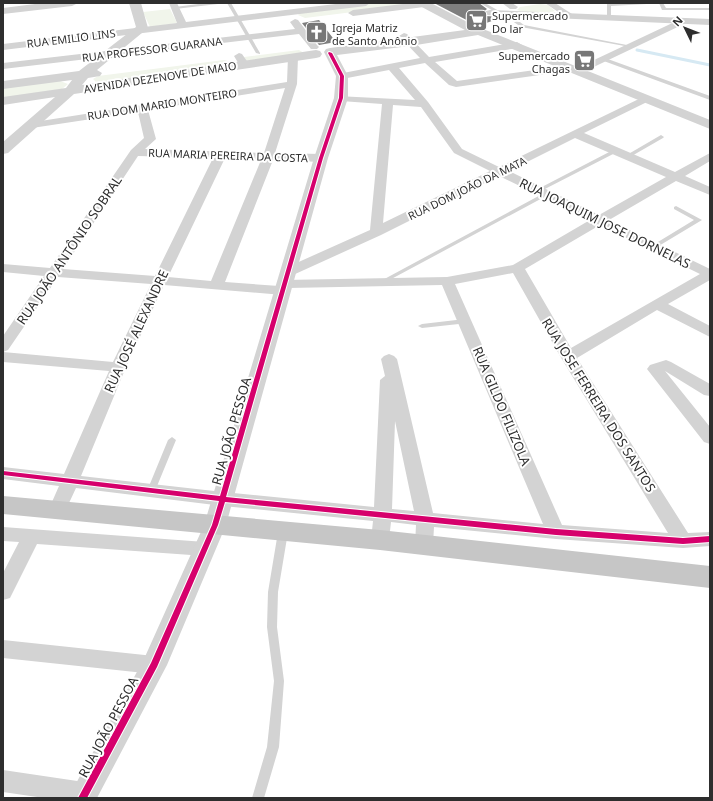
<svg xmlns="http://www.w3.org/2000/svg" width="713" height="801" font-family="'Noto Sans',sans-serif">
<rect width="100%" height="100%" fill="#fff"/>
<path fill="#f1f5eb" d="M378,3L405,4L401,6L305,18L298,15L301,12Z
M540,4L548,5L555,11C548,14 524,13 517,10L520,7Z
M170,9L177,23L150,27L143,12Z
M299,50L304,53L247,62L244,57Z
M224,60L232,62L97,83L93,79L98,76Z
M60,81L68,84L62,89L3,98V88Z"/>
<g fill="none" stroke-linecap="round" stroke-linejoin="round">
<path stroke="#d6e9f3" stroke-width="3" d="M637,50L710,65"/>
</g>
<path fill="#7e7e7e" d="M434,3H479L487,9L482,13L485,16L503,17L478,26Z
M319,20L336,42L319,45L302,23Z"/>
<g fill="none" stroke-linecap="round" stroke-linejoin="round">
<path fill="#d3d3d3" fill-rule="evenodd" d="M206,3H220L218,4L175,9L173,8L175,7Z
M227,3H231L260,53V54L256,53Z
M480,3H485L499,11L495,12Z
M621,3H649L647,4L611,6V17L607,18V4Z
M659,3H663L666,8H710V10H662Z
M502,12H506L524,25L632,46L630,47L521,27L502,14Z
M601,58H605L710,96V100L601,60Z
M661,135L664,137L663,138L630,157L625,156Z
M615,149L617,150V152L541,191H537L536,190Z
M546,192L548,193V195L382,284H378L377,283Z
M676,206L702,220L657,247H653V245L694,220L674,209V207Z
M465,319L469,321L468,323L422,328L418,326L422,324Z
M172,437L176,440L155,491L154,493H148L147,491L168,440Z
M283,528L286,530L288,532L278,592L277,627L284,681L279,747L264,798H252L267,747L274,681L267,627L268,592L278,532L280,530Z"/>
<path fill="#d3d3d3" fill-rule="evenodd" d="M169,3H177L186,22L344,3H370L366,6L3,50V44L177,23Z
M411,3L428,4L424,7L353,16L348,13L353,10Z
M502,3H512L518,7L516,9H510Z
M545,3H555L575,16L573,18H567Z
M683,18L686,19L688,21L686,23L579,74L575,73V70L456,87L449,85L425,63L399,68L428,102L462,149L499,167L645,96L649,97L650,99L649,101L584,133L675,172L710,153V161L685,176L710,187V195L676,181L609,220L710,269V280L668,304L710,326V337L657,310L577,358L688,533L710,532V546L683,548L556,539L434,527L433,545L431,550L424,552L417,550L415,545L416,525L391,522L389,540L387,545L380,547L373,545L371,540L373,521L223,506L76,488L63,516L57,518L51,516L48,511L59,486L3,479V467L64,474L109,371L3,362V352L113,362L151,284L58,277L8,350L3,352V336L44,276L3,272V264L50,268L131,150L144,138L138,112L32,128L26,125L28,123L287,82L288,57L290,55H296L298,57L297,84L275,153L321,154L325,156L327,158L325,160L321,162L273,160L225,282L279,286L277,284L279,281L284,280L447,277L513,265L590,220L499,176L381,235L293,275L288,276L283,275L281,272L283,269L370,230L382,104L341,101L337,100L336,98L337,96L415,100L389,70L342,79L337,76L338,74L420,58L399,36L404,33L407,34L429,57L517,42L522,45L517,48L435,62L457,81L571,65L575,66V69ZM285,88L264,153L145,149L156,139L148,110ZM393,105L421,107L454,153L490,171L383,223ZM575,138L666,177L599,215L509,171ZM138,156L213,158L155,276L63,269ZM225,158L261,160L211,281L168,277ZM600,225L700,274L571,348L525,269ZM513,273L560,356L668,533L562,525L455,284ZM164,285L283,295L288,294L290,291L288,288L442,285L543,524L433,513L397,359L394,356L389,354L384,356L381,359L385,376L380,380L374,507L223,492L81,476L126,367ZM395,421L414,511L392,509Z
M295,19L298,20L317,45L319,47L317,49H311L299,34L3,69V63L295,29L290,22Z
M239,53L242,54L249,64L248,66L244,67L240,66L234,56Z
M666,360L671,362L710,384V396L704,395L665,371L710,427V444L704,442L647,369L650,365Z
M3,527L205,542L212,544L214,549L212,554L205,556L37,544L10,598L3,600V573L19,542L3,541Z
M3,640L154,656L161,659L164,665L161,671L154,674L3,658Z
M3,770L84,782L92,785L95,793L93,798H44L3,792Z"/>
<path fill="#d3d3d3" fill-rule="evenodd" d="M43,3H78L72,6L3,14V8Z
M129,3H141L148,28L97,70L102,73L100,76L88,78L82,85L316,50L320,51L322,54L320,57L316,58L74,94L8,153L3,154V142L55,97L3,105V97L66,88L72,80L3,89V81L79,71L136,27Z
M416,3H431L473,25L710,120V129L478,35L410,46L337,55L348,76V98L328,158L226,525L167,665L97,798H68L144,659L204,525L314,158L334,98L336,76L324,52L326,49L330,48L465,30L418,5Z
M490,10L710,19V25L486,15L484,13L486,11Z"/>
<path fill="#c6c6c6" fill-rule="evenodd" d="M3,496L380,530L710,566V588L380,550L3,514Z"/>
<defs>
<path id="cycleway" d="M329,52L332,53L344,76L343,98L323,158L226,497L556,529L683,538L710,536V542L683,544L556,535L225,502L218,525L157,667L87,798H78L151,663L212,525L219,501L3,475V471L220,496L319,158L339,98L340,76L328,53Z"/>
</defs>
<use href="#cycleway" stroke="#fff" stroke-width="2"/>
<use href="#cycleway" fill="#d6006c" fill-rule="evenodd"/>
</g>
<defs>
<symbol id="supermarket-square" viewBox="-11 -11 22 22"><rect x="-9" y="-9" width="18" height="18" rx="4" fill="#777" stroke="#fff"/><path d="M-6-5.5h2.5l.6 2H6L4.5 2H-2.5L-4.4-4H-6ZM-1.5 3.2a1.3 1.3 0 1 0 .1 0ZM3 3.2a1.3 1.3 0 1 0 .1 0Z" fill="#fff"/></symbol>
<symbol id="church-square" viewBox="-11 -11 22 22"><rect x="-9" y="-9" width="18" height="18" rx="4" fill="#777" stroke="#fff"/><path d="M-1.2-6h2.4v3.5h3.3v2.4h-3.3V6h-2.4V-.1h-3.3v-2.4h3.3Z" fill="#fff"/></symbol>
</defs>
<g fill-rule="evenodd">
<use href="#supermarket-square" x="464" y="8" width="25" height="25"/>
<use href="#church-square" x="304" y="20" width="25" height="25"/>
<use href="#supermarket-square" x="572" y="48" width="25" height="25"/>
</g>
<g text-anchor="middle" dominant-baseline="central" stroke-width="4" stroke-linejoin="round" paint-order="stroke">
<g font-size="11" fill="#2e2e2e" stroke="#fff" text-anchor="start">
<text x="492" y="15">Supermercado<tspan x="492" dy="13">Do lar</tspan></text>
<text x="332" y="27">Igreja Matriz<tspan x="332" dy="13">de Santo Anônio</tspan></text>
<text x="570" y="55" text-anchor="end">Supemercado<tspan x="570" dy="13">Chagas</tspan></text>
</g>
<g font-size="11" fill="#2e2e2e" stroke="#fff">
<text transform="translate(71 38) rotate(-7)">RUA EMILIO LINS</text>
<text transform="translate(152 49) rotate(-7)">RUA PROFESSOR GUARANA</text>
<text transform="translate(160 77) rotate(-9)">AVENIDA DEZENOVE DE MAIO</text>
<text transform="translate(162 104) rotate(-9)">RUA DOM MARIO MONTEIRO</text>
<text transform="translate(228 155) rotate(2)">RUA MARIA PEREIRA DA COSTA</text>
<text transform="translate(467 188) rotate(-26)">RUA DOM JOÃO DA MATA</text>
</g>
<g font-size="13" fill="#2e2e2e" stroke="#fff">
<text transform="translate(605 223) rotate(26)">RUA JOAQUIM JOSE DORNELAS</text>
<text transform="translate(69 250) rotate(-56)">RUA JOÃO ANTÔNIO SOBRAL</text>
<text transform="translate(136 331) rotate(-65)">RUA JOSÉ ALEXANDRE</text>
<text transform="translate(599 405) rotate(58)">RUA JOSE FERREIRA DOS SANTOS</text>
<text transform="translate(502 406) rotate(67)">RUA GILDO FILIZOLA</text>
<text transform="translate(231 431) rotate(-74)">RUA JOÃO PESSOA</text>
<text transform="translate(108 727) rotate(-62)">RUA JOÃO PESSOA</text>
</g>
</g>
<rect width="713" height="801" fill="none" stroke="#2e2e2e" stroke-width="8"/>
<g transform="translate(685 28) rotate(313)" stroke="#ffffff" stroke-width="3" paint-order="stroke">
<path d="M0-3L7 15L0 10L-7 15Z" fill="#2e2e2e"/>
<text y="-6" font-size="11" font-weight="bold" text-anchor="middle" fill="#2e2e2e">N</text>
</g>
</svg>
